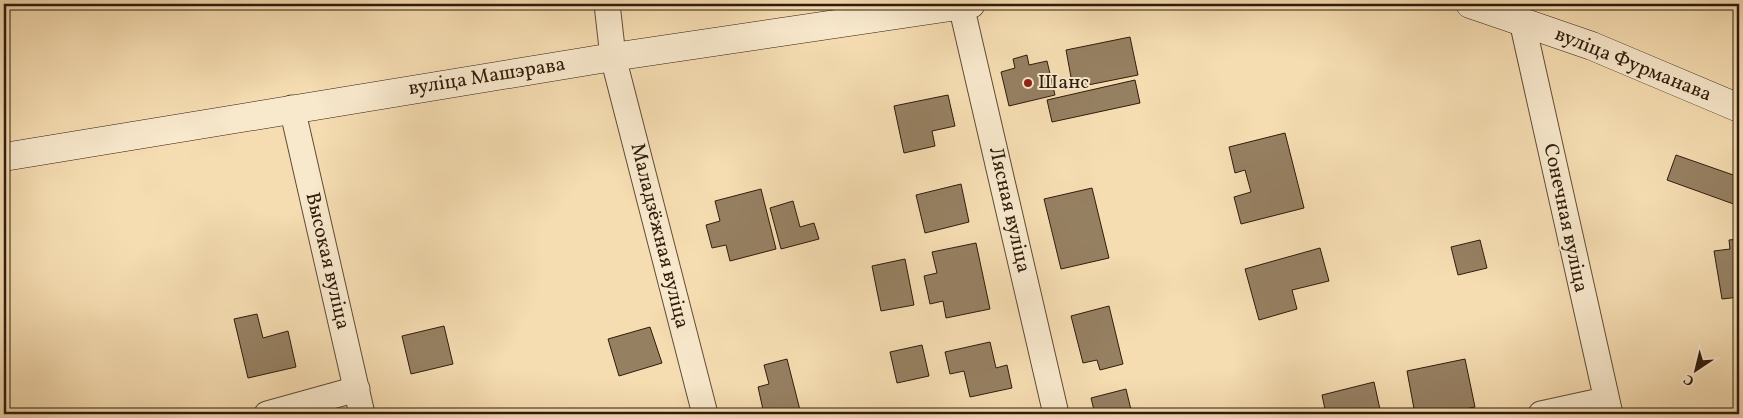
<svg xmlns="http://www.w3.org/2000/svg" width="1743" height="418" font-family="Vollkorn,serif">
<rect width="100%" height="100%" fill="#f5dcb1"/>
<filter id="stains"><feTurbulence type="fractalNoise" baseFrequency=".004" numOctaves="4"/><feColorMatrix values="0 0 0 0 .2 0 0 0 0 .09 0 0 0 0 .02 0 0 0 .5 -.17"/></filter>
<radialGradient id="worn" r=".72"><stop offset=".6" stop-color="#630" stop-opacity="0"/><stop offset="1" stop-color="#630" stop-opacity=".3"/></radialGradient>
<path fill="#968062" stroke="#2f1c0c" d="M1130,37L1138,75L1073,88L1066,50Z
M1027,55L1029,65L1047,61L1055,95L1009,106L1001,72L1015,68L1013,59Z
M1135,80L1140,103L1052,122L1047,100Z
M948,95L955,126L932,131L935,146L904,153L894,106Z
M1285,133L1304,208L1241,224L1234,197L1251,192L1245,170L1235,173L1229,147Z
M1676,155L1739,177V206L1667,180Z
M961,184L969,222L925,233L916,195Z
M1092,188L1109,258L1061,269L1044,199Z
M761,189L776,249L730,261L726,245L712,248L706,225L720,221L715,201Z
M793,201L800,227L814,223L819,239L781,249L770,208Z
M1739,239V297L1722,299L1714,251L1730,249L1729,240Z
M1480,240L1487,268L1458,275L1451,247Z
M976,243L990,309L946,318L943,301L930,304L924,276L937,273L932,252Z
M1320,248L1329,281L1292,290L1297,309L1259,320L1245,269Z
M905,259L914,305L881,311L872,266Z
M1109,306L1123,364L1100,370L1097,360L1083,363L1071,316Z
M257,314L263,338L288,331L296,367L248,378L234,319Z
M444,326L453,364L411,374L402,336Z
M650,327L662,363L619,376L608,339Z
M990,342L996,368L1007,365L1012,388L970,397L964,371L950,374L945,352Z
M922,345L929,376L897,383L890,352Z
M787,359L801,414H776V412L764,414L758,387L769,384L764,365Z
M1465,359L1475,407L1440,414H1415L1407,371Z
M1374,382L1381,414H1326L1322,395Z
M1126,389L1132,414H1095L1091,398Z"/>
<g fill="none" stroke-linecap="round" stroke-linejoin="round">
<defs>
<path id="street" d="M607,4L613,57L705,414
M961,5L1056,414
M1522,21L1610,414
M292,108L362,414
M267,414L357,389
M1541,414L1605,400"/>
<path id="secondary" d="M1470,4L1592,46L1739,108
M4,157L613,57L971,4"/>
</defs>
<use href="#street" stroke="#604c35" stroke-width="27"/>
<use href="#secondary" stroke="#2f1c0c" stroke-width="29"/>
<use href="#street" stroke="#f8e8cc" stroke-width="25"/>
<use href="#secondary" stroke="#f8e8cc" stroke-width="28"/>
</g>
<circle fill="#8f2418" stroke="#f8e8cc" stroke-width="2" cx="1028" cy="83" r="5"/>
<g text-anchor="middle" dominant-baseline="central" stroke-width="4" stroke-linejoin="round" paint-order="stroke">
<g font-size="20" fill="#2f1c0c" stroke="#f8e8cc">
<text transform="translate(1633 65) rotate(22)">вуліца Фурманава</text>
<text transform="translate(487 77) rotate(-9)">вуліца Машэрава</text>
<text transform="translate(1009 210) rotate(77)">Лясная вуліца</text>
<text transform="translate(1565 218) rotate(78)">Сонечная вуліца</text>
<text transform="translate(659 236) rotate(76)">Маладзёжная вуліца</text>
<text transform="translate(327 261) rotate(77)">Высокая вуліца</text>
</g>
<g font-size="20" fill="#2f1c0c" stroke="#f8e8cc" text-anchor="start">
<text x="1038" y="83">Шанс</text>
</g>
</g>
<rect width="1743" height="418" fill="none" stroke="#f5dcb1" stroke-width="20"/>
<rect x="5" y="5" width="1733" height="408" fill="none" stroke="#2f1c0c" stroke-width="2.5"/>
<rect x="10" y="10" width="1723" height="398" fill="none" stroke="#2f1c0c"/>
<g transform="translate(1696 370) rotate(215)" stroke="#f8e8cc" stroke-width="4" paint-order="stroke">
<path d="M0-4L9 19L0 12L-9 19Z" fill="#2f1c0c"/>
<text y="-8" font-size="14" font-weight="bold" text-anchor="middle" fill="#2f1c0c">С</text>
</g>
<rect width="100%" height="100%" filter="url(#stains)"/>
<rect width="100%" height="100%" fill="url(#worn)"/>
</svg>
